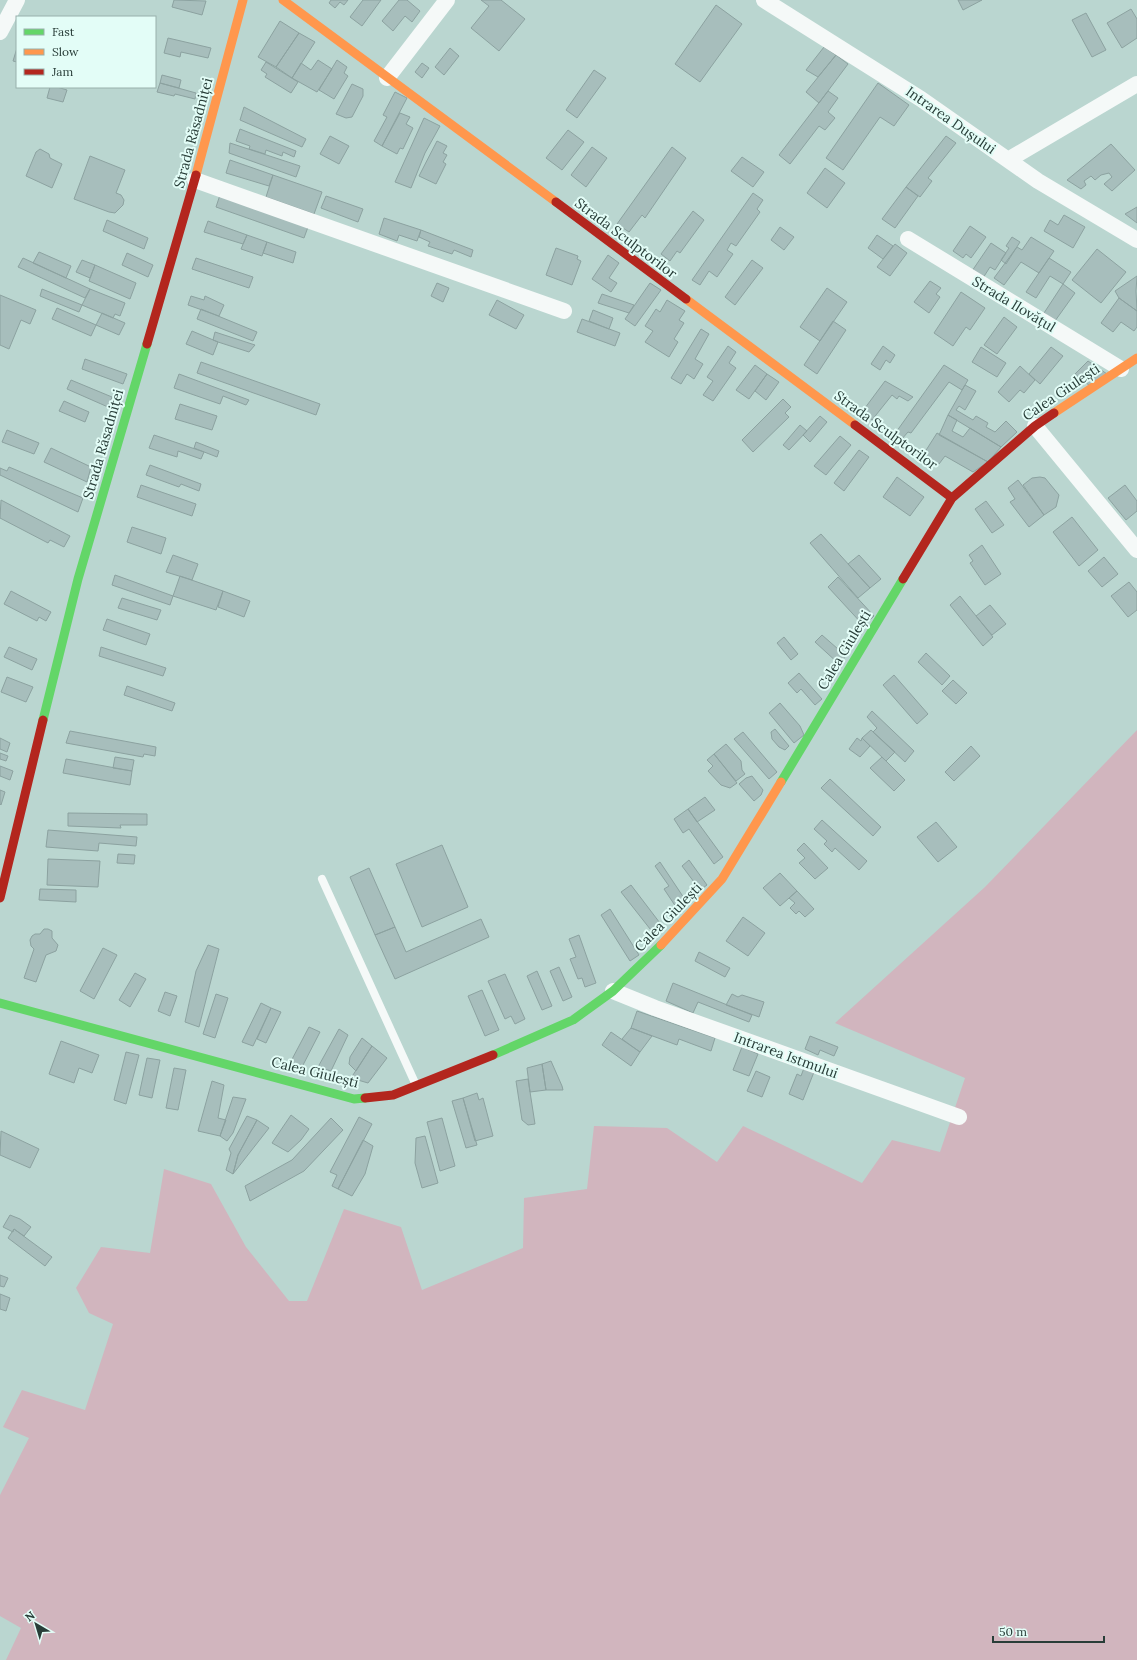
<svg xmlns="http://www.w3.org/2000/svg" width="1137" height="1660" font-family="Lora,serif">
<rect width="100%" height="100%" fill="#bad6d0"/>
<path fill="#d1b5be" d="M1137,730V1660H6L21,1628L0,1616V1495L29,1438L3,1427L22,1390L85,1410L113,1324L89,1313L76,1288L101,1247L150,1253L164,1169L211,1184L246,1247L289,1301H307L344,1209L401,1227L422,1290L523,1248L524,1198L587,1189L594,1126L667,1128L717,1162L743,1126L862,1183L892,1140L940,1152L965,1078L835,1023L985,887Z"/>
<path fill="#a7bebc" stroke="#8ca2a0" d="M174,0L206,1L202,15L172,7Z
M331,0H348L344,5L340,2L335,8L329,3Z
M363,0H381L362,26L350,17Z
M399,0H407L420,11L412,22L405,16L393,31L382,21Z
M481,0H501L525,19L499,51L471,28L489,6Z
M958,0H982L963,10Z
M716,5L742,24L700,82L675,64Z
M1131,9L1137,19V38L1122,48L1107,23Z
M1086,13L1106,50L1092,57L1072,20Z
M280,21L299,33L276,67L258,57Z
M299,33L315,42L292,78L276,67Z
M168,38L211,48L208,58L181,52L180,57L164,53Z
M824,47L836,55L818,77L806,70Z
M17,48V62L13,61Z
M450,48L459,56L444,75L435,67Z
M836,55L848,64L819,103L806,92Z
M318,60L332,69L317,92L292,78L301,63L311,70Z
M337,60L347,67L344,73L348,76L334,99L319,90Z
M266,62L298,82L291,93L265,77L267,74L261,70Z
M422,63L429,68L422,78L415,72Z
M594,70L606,78L577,118L566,110Z
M162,75L181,80L179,88L160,83Z
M160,83L196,93L195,99L175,94L174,96L157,92Z
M878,83L909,105L894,126L880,117L843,170L826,158Z
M352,84L363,89V96L352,117L346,118L336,114Z
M50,87H57L67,90L63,102L47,98Z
M828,91L838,98L828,112L835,118L825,130L819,126L790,164L779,155Z
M395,92L407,98L382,146L374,141L387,117L383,115Z
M244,107L306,139L302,147L240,120Z
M400,113L410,117L406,124L413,128L403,149L400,148L397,154L382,146Z
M424,118L440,126L425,153L411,188L395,182Z
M240,129L296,151L294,157L283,152L282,156L266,150L265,154L249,149L250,146L236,141Z
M568,130L584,142L562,170L546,158Z
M330,136L349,146L339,164L320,154Z
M946,136L956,143L928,178L932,181L920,197L906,187Z
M437,141L447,146L443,153L447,155L443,162L446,164L436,184L419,176Z
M230,143L300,166L296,177L229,153Z
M1111,144L1135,170L1112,191L1104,184L1112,177L1109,173L1101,175L1095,180L1091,176L1084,181L1086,185L1081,189L1067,180Z
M592,147L607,158L586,187L571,175Z
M672,147L686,158L645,218L642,215L629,232L617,224Z
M40,149L49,154L50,158L62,164L52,188L26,176L36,152Z
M90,156L125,170L116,193L121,195L124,200L123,205L115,213L109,212L74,199Z
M742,157L764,172L753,187L731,171Z
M230,160L273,175L269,186L226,173Z
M825,168L845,183L827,208L807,193Z
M273,175L322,192L314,214L266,197Z
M906,187L918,196L895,228L882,219Z
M753,193L763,200L757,209L760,212L736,246L731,243L727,250L733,254L717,277L709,271L700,285L692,280Z
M220,195L308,227L304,238L216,207Z
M326,196L363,209L358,222L321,208Z
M1137,207V223L1125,214Z
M693,211L704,220L680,253L677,251L670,261L661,254Z
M1064,215L1085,227L1073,248L1044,231L1050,220L1058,225Z
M384,218L421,230L417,241L399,235L397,241L379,234Z
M107,220L148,238L144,249L103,231Z
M208,221L247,235L243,244L204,232Z
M970,226L986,237L971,258L966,254L963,258L953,251Z
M780,227L794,237L784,250L771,240Z
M421,230L473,250L471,257L454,250L452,254L428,246L430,242L419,237Z
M247,235L267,242L262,256L241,249Z
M877,235L893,246L883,259L868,248Z
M1012,237L1020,242L1006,264L1001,260L1009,248L1006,246Z
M1031,237L1054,251L1039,273L1021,262L1004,285L994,278L1017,247L1022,250Z
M267,242L296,252L293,263L263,253Z
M991,243L1006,253L995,270L990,267L983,278L972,271Z
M895,244L907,253L890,276L877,267Z
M556,248L578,256L577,259L581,261L572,285L546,275Z
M1097,249L1126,272L1101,303L1072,280Z
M39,252L71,266L66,278L33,263Z
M127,253L153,265L148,277L122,265Z
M608,255L619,263L609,278L617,283L611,292L592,279Z
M23,258L90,289L85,298L18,267Z
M196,258L253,277L249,288L192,269Z
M1049,258L1071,272L1063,284L1050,276L1036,298L1026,292Z
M82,260L95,265L90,278L76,272Z
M752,260L763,268L735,305L725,297Z
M95,265L136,283L130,299L89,281Z
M1137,276L1136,291L1137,311L1119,298L1115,291Z
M930,281L941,288L936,294L940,297L929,313L914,302Z
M437,283L449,288L443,302L431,296Z
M650,283L661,290L635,326L625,319Z
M1063,284L1075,293L1055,321L1044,313Z
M827,288L847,302L820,341L800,327Z
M42,289L82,305L79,312L40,296Z
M90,289L125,303L120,316L115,314L113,318L82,305Z
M961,292L985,308L970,330L966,327L953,346L934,333Z
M602,294L634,305L629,313L598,303Z
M0,295L36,310L30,324L21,320L9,349L0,345Z
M191,296L204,300L205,296L224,305L219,316L188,305Z
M1119,298L1137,311V327L1134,331L1121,322L1113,332L1101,323Z
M497,300L524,315L516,329L489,315Z
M667,300L685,311L679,320L684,323L674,339L678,342L669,357L645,342L653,331L645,326L656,309L660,312Z
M57,308L96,325L91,336L52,319Z
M201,309L257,332L253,341L197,319Z
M593,310L613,318L609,329L589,321Z
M102,313L125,323L119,335L96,325Z
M1004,317L1017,327L997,354L984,345Z
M582,319L620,333L615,346L577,332Z
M833,321L846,330L817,374L804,365Z
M701,329L709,334L695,359L703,364L694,379L687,374L681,384L671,378Z
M192,331L218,342L213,355L186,344Z
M215,332L255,345L249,352L218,342L213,340Z
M728,346L736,352L729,363L736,368L713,401L703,395L713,381L707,377Z
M883,346L895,355L890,363L886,360L880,370L871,364Z
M981,347L1006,363L997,377L972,362Z
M1051,347L1063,356L1040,384L1029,374Z
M85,359L127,374L123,384L82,369Z
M1088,361L1107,374L1090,386L1075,374Z
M201,362L320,404L316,415L197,373Z
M755,365L767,374L749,399L736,390Z
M944,365L968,380L962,390L949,382L911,433L908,432L901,440L894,435Z
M1020,366L1035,380L1024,393L1020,390L1009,402L998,392Z
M179,374L249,400L246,405L223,396L220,404L174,388Z
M767,374L779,382L766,400L755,391Z
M71,380L112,397L108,407L67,389Z
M885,381L913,397L908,401L899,396L897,399L892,395L872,420L862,412Z
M965,385L976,391L965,410L959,406L956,410L973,420L976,416L988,423L986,427L995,432L1006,421L1017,432L1001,447L948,415Z
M783,399L791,407L785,413L789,417L753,452L742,440Z
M64,401L89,412L85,422L59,411Z
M180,404L217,416L212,430L175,419Z
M948,415L957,420L952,431L963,437L970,428L1001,447L988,462L939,435Z
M820,416L827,422L810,442L803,435Z
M800,425L807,431L789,450L783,445Z
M7,430L39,443L34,454L2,442Z
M937,433L988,462L973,472L945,456L939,464L923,455Z
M154,435L204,452L201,459L178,451L177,457L149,448Z
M840,436L851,445L826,475L814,466Z
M196,442L219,451L217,457L194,448Z
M51,448L91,467L87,482L44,462Z
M859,450L869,457L844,491L834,483Z
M150,465L201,484L199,491L181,484L179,487L146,475Z
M9,467L83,498L78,512L0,475V468L7,471Z
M897,477L924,497L910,516L883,497Z
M1040,477L1045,478L1059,495L1056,507L1044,515L1023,485L1032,478Z
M1018,480L1044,515L1029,527L1010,502L1015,499L1008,488Z
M141,485L196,504L192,516L137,497Z
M1125,485L1137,501V511L1126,520L1108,498Z
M1,500L70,536L64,547L50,540L48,543L0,518Z
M986,501L1004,525L992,533L975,509Z
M1072,517L1098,550L1079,566L1053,532Z
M132,527L166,538L161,554L127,542Z
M821,534L870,588L858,598L810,543Z
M982,545L1001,574L985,585L970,563L973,561L969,555Z
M173,555L198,564L192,580L166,572Z
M859,555L881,579L870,588L848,564Z
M1104,557L1118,574L1102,587L1088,571Z
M115,575L173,596L170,605L112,585Z
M180,576L223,591L216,610L173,596Z
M838,577L874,616L864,626L828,587Z
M1129,582L1137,592V610L1128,617L1111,596Z
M11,591L51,612L46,621L39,617L37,621L4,604Z
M223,591L250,601L244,617L218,607Z
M960,596L993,637L983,646L950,605Z
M122,598L161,610L157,620L118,608Z
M990,605L1006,624L992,635L976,616Z
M107,619L150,634L146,645L103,630Z
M822,635L846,656L839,664L815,642Z
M784,637L798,654L791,660L777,643Z
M9,647L37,659L32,670L4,657Z
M101,647L166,668L163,676L99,656Z
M926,653L950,676L942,685L918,662Z
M799,673L822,699L815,705L801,689L797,693L788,683Z
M894,675L928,714L917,724L883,685Z
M7,677L33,687L26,702L1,692Z
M953,680L967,693L956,704L942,691Z
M127,686L175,703L172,711L124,695Z
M780,703L800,726L804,735L794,743L769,713Z
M872,711L914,751L905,762L873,732L877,728L867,717Z
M775,729L789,746L785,750L779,747L772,739L771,732Z
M871,730L895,752L886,761L862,738Z
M70,731L156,747L155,756L144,754L143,757L66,743Z
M743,732L777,772L769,779L734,739Z
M0,738L10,743L7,752L0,749Z
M857,738L861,741L862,738L870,746L860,757L849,749Z
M726,744L741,761L742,770L745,774L736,781L714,754Z
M971,746L980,756L954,781L945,772Z
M0,753L8,756L6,761L0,759Z
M714,754L737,783L730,788L721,785L708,771L713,766L707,760Z
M115,757L134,760L132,771L113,768Z
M882,757L905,780L894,791L870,768Z
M66,759L132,771L130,785L63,773Z
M0,766L13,771L10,780L0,776Z
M752,776L763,790L761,795L754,801L739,784L746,778Z
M830,779L881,827L873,836L821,788Z
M0,790L5,792L1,805L0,804Z
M705,797L715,810L697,822L688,809Z
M688,809L723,857L714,864L689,829L683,833L674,819Z
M68,813L147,814V825H120L121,828L68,826Z
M822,820L867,861L859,870L835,848L832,852L824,844L827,841L814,829Z
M936,822L957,847L938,862L917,837Z
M48,830L137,837L136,846L99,843L98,851L46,847Z
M804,843L828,868L815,879L799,863L805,858L797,850Z
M442,845L468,907L422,927L396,864Z
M118,854L135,855L134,864L117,863Z
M48,859L100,861L98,887L47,885Z
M689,860L707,885L700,890L682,866Z
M660,862L688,904L678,910L664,889L669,886L655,866Z
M369,868L395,927L375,935L350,877Z
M780,873L797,891L780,906L763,888Z
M631,885L663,927L654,934L621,892Z
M40,889L76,890V902L39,900Z
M797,891L814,909L805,917L799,911L796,914L790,908L795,903L789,898Z
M610,909L639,955L630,961L601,915Z
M743,917L765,933L748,956L726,941Z
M481,919L489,937L395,979L375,935L395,927L406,952Z
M44,929H48L52,931V938L58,945L56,951L46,955L36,982L24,978L34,949L31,946L30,940L32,936L35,934H40Z
M579,935L596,983L585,987L582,978L578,979L570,959L576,957L569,939Z
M208,945L219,949L199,1027L185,1022L196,971Z
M103,948L117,955L94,999L80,991Z
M699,952L730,968L725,977L695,961Z
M559,967L572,997L563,1001L550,971Z
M537,971L552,1006L542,1010L527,976Z
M135,973L146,979L130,1007L119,1000Z
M505,974L525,1019L515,1024L511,1016L505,1019L488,981Z
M673,983L752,1015L749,1022L698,1002L693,1013L666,1001Z
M482,990L499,1030L485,1036L468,996Z
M165,992L177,996L170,1016L158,1011Z
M216,994L228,998L215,1038L203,1034Z
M732,994L738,997L742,995L764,1002L759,1017L726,1005Z
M261,1003L271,1008L253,1046L242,1042Z
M271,1008L281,1012L266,1043L257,1039Z
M637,1011L715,1038L711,1051L679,1039L677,1045L631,1028Z
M309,1027L320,1032L302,1067L290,1063Z
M631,1028L652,1036L640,1052L622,1039Z
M339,1029L348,1035L331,1071L318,1067Z
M611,1032L640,1052L631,1066L602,1045Z
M810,1036L838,1047L834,1056L820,1050L818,1055L805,1049Z
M362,1038L372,1046L356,1071L349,1064L350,1057Z
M61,1041L99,1055L92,1073L79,1068L74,1083L49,1074Z
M372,1046L387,1058L368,1083L351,1078Z
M742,1047L758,1054L749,1076L733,1070Z
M126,1052L139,1055L126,1104L114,1100Z
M147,1058L160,1060L152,1098L139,1095Z
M551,1061L562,1086L563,1090H546L542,1064Z
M542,1064L546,1090L530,1092L527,1068Z
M174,1068L186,1070L178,1110L166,1108Z
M804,1068L814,1072L803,1100L789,1094L797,1074L801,1076Z
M756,1071L770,1077L762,1097L747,1091Z
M528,1079L535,1124L528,1125L522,1120L516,1081Z
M212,1081L224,1085L218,1118L226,1120L220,1136L198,1131Z
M477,1093L479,1100L483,1098L493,1136L475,1141L463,1098Z
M233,1097L246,1099L233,1133L227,1141L220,1136Z
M463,1098L477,1145L466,1148L452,1101Z
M291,1115L309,1129L301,1140L288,1152L272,1143Z
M247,1116L257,1120L238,1155L233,1174L226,1170L231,1153L229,1149Z
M359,1117L372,1124L338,1189L332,1186L337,1175L330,1172Z
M331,1118L343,1130L304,1171L250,1201L245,1186L292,1160Z
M442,1118L455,1166L440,1171L427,1122Z
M257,1120L269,1128L233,1174L238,1155Z
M1,1131L39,1149L30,1168L0,1155Z
M425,1136L438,1183L422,1188L415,1163L416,1138Z
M363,1140L373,1146L365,1174L352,1196L338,1189Z
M10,1215L20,1219L31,1227L24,1236L14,1229L13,1232L3,1227Z
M14,1229L52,1257L45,1266L8,1238Z
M0,1275L8,1278L4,1287L0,1286Z
M0,1294L10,1298L6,1311L0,1309Z"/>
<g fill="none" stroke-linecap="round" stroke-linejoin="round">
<path stroke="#f5f9f8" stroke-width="8" d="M322,879L416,1085"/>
<path stroke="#f5f9f8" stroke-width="16" d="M764,0L921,99L1038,181L1137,240
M0,32L17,0
M387,78L447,0
M1008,160L1137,84
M195,180L564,311
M908,239L1121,369
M1035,426L1137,550
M613,991L655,1008L959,1117"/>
<path stroke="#63d668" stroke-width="9" d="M43,720L78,579L147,344
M781,782L903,579
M0,1003L354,1099L365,1098
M493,1055L573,1020L613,991L661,945"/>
<path stroke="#ff974d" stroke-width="9" d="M283,0L556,202
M196,175L243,0
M686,299L855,425
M1054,413L1137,358
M661,945L722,879L781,782"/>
<path stroke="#b3261e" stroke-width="9" d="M556,202L686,299
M147,344L196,175
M855,425L952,498
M903,579L952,498L1035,426L1054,413
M0,898L43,720
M365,1098L393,1095L493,1055"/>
</g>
<g text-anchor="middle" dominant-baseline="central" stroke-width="4" stroke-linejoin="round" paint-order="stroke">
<g font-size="14" fill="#283d38" stroke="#e3fdf7">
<text transform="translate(951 120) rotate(35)">Intrarea Dușului</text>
<text transform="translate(193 133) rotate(-75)">Strada Răsadniței</text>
<text transform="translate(626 238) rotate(37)">Strada Sculptorilor</text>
<text transform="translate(1014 304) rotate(31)">Strada Ilovățul</text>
<text transform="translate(1061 392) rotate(-34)">Calea Giulești</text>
<text transform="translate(886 430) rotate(36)">Strada Sculptorilor</text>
<text transform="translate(103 444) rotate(-74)">Strada Răsadniței</text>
<text transform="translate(844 650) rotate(-59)">Calea Giulești</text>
<text transform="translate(668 917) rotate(-46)">Calea Giulești</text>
<text transform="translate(786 1055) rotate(20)">Intrarea Istmului</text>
<text transform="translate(315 1072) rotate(14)">Calea Giulești</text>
</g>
</g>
<rect x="16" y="16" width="140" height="72" fill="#e3fdf7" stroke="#98b0ab"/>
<rect x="24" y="29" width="20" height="6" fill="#63d668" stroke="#98b0ab"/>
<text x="52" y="36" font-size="12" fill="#283d38">Fast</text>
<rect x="24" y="49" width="20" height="6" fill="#ff974d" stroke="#98b0ab"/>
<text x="52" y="56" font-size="12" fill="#283d38">Slow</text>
<rect x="24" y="69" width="20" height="6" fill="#b3261e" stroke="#98b0ab"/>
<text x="52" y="76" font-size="12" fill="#283d38">Jam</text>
<g transform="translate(36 1624) rotate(322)" stroke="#e3fdf7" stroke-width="3" paint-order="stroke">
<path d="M0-3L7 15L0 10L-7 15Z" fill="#283d38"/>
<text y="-6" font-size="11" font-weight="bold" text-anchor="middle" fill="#283d38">N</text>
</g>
<path d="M993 1636v6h111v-6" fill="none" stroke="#283d38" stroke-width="2"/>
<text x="999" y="1636" font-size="12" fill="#283d38" stroke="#e3fdf7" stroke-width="3" paint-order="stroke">50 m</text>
</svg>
